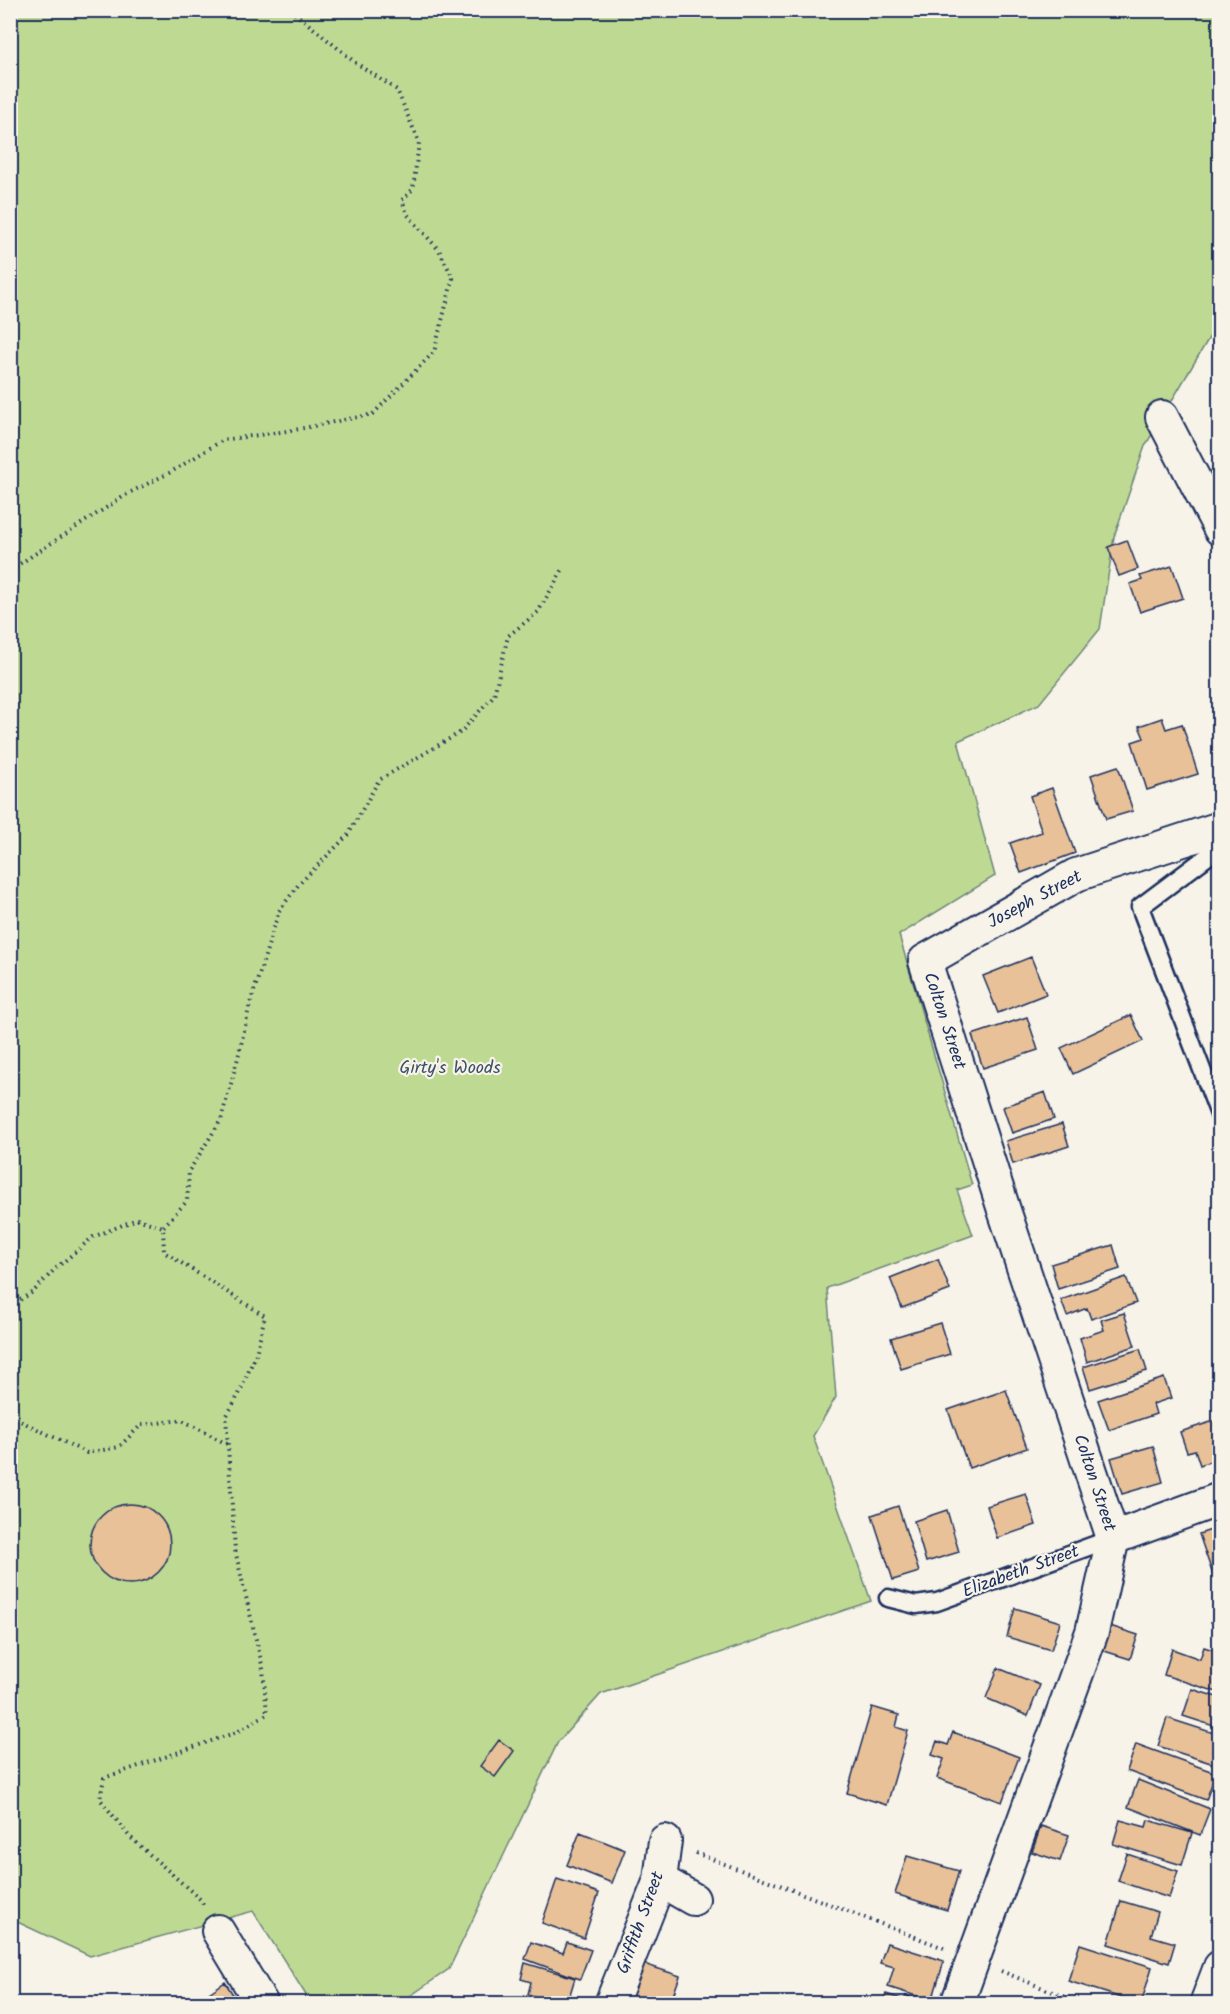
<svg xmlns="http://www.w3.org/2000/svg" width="1230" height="2014" font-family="Kalam,sans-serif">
<rect width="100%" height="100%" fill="#f7f3e8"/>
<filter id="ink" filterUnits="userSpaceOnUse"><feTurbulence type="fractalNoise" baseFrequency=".0167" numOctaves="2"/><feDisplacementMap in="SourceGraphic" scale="12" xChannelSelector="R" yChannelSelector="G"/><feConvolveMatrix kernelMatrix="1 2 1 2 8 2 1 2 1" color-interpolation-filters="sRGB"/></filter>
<g filter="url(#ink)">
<path fill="#beda92" stroke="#6c8478" stroke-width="1.5" d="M11,11H1219V321L1145,446L1114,537L1100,629L1039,704L958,741L995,876L899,935L972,1185L957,1190L973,1235L827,1288L836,1397L813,1436L871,1601L601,1694L558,1742L449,1969L400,2003H311L253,1911L90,1956L11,1919Z"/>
<path fill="#e8c198" stroke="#1b2f5e" stroke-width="1.5" d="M1127,540L1138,569L1119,576L1108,547Z
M1172,566L1183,598L1140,612L1130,584L1142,580L1140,576Z
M1162,718L1166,729L1182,724L1198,774L1147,790L1132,742L1144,738L1139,726Z
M1118,766L1133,811L1106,819L1091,775Z
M1052,788L1075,853L1021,873L1010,843L1042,832L1030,796Z
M1031,957L1046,994L998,1013L983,976Z
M1131,1015L1143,1041L1073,1074L1061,1048Z
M1027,1017L1038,1050L983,1068L972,1035Z
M1045,1092L1054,1119L1012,1133L1003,1107Z
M1062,1124L1069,1146L1013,1164L1006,1141Z
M1113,1245L1120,1269L1058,1289L1051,1264Z
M938,1259L950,1290L902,1308L890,1278Z
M1126,1277L1136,1303L1091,1319L1087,1308L1067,1316L1061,1300Z
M1124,1313L1135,1346L1087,1362L1080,1338L1104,1330L1101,1320Z
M940,1323L950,1354L901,1369L891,1338Z
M1140,1349L1147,1371L1090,1389L1083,1367Z
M1164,1378L1171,1398L1153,1404L1156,1414L1109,1430L1098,1400Z
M1006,1390L1027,1448L969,1468L948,1410Z
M1220,1419V1458L1200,1465L1195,1450L1187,1452L1180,1432Z
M1153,1446L1163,1482L1122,1494L1111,1458Z
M1026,1494L1036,1525L997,1538L987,1506Z
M90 1544a40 40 0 1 1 80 0a40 40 0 1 1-80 0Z
M898,1506L919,1572L893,1580L872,1515Z
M947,1510L959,1552L926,1562L914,1521Z
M1220,1527V1580L1215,1581L1199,1534Z
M1220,1598V1625L1211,1622Z
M1015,1608L1060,1622L1051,1650L1007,1637Z
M1110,1626L1138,1635L1130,1659L1101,1650Z
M1204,1647L1220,1652V1693L1164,1675L1172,1649L1200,1659Z
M998,1668L1040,1685L1028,1716L986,1698Z
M1192,1689L1220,1698V1728L1183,1716Z
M872,1707L899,1715L896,1727L908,1731L887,1805L847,1793Z
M1167,1718L1220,1735V1758L1217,1765L1158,1746Z
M953,1732L1019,1757L1002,1802L937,1778L944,1759L932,1755L937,1741L948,1745Z
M499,1740L514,1751L495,1777L480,1766Z
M1136,1744L1216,1773L1206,1800L1127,1771Z
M1138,1780L1210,1809L1200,1835L1128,1807Z
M1120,1820L1146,1827L1148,1820L1192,1833L1182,1865L1113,1844Z
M1041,1826L1069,1835L1060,1861L1032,1852Z
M580,1832L625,1850L612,1883L567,1865Z
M1127,1854L1178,1871L1169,1898L1118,1881Z
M907,1856L959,1871L947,1910L895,1894Z
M557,1879L599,1893L584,1938L542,1923Z
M1121,1901L1158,1912L1151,1936L1175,1943L1169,1963L1108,1944Z
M531,1942L563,1953L567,1942L591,1950L580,1979L525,1959Z
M887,1943L944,1961L932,2001L888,1987L894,1967L880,1963Z
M1080,1944L1152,1967L1141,2004L1068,1981Z
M635,1961L680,1976L670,2004H621Z
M525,1963L575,1978L567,2004H557L528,1994L531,1982L521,1979Z
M225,1982L239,2004H193Z
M886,1994L904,2000L906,1996L928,2003L882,2004Z"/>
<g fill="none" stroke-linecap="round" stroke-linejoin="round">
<defs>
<path id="lane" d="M1220,847L1140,907L1220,1117
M888,1598L916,1605L937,1602L1113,1538"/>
<path id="street" d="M1162,417L1220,529
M1113,1538L1220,1499
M660,1880L693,1899
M218,1931L262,2004
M611,2004L660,1880L665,1841
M957,2004L1092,1632L1113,1538L1004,1210L925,961L1076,875L1220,828
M1206,2004L1220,1967"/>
</defs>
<use href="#lane" stroke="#1b2f5e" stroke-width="21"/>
<use href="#street" stroke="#1b2f5e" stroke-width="36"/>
<path stroke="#1b2f5e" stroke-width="4" stroke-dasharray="1.5 4.5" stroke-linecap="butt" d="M10,570L129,493L171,472L223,440L294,430L373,414L434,352L453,278L439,250L407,214L402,200L413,189L419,142L397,90L356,63L291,10
M10,1306L33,1292L55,1269L93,1237L137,1219L163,1227
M10,1416L87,1453L119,1447L141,1425L182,1420L227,1444
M696,1853L944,1948
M203,1904L201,1900L129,1836L100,1799L104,1778L237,1732L267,1714L263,1669L235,1550L226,1417L239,1394L256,1354L265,1316L164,1252L163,1227L187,1201L189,1171L221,1120L238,1058L250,1004L279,911L299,884L348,835L379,780L461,732L494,695L508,636L538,612L563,569
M1001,1971L1082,2004"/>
<use href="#lane" stroke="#f7f3e8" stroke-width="16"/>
<use href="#street" stroke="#f7f3e8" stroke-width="32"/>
</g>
</g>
<g text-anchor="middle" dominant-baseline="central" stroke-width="4.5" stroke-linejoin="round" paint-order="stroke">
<g font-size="18" fill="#1b2f5e" stroke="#f7f3e8">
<text transform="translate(1035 900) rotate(-28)">Joseph Street</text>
<text transform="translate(944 1021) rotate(72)">Colton Street</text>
<text transform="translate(1094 1483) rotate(72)">Colton Street</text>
<text transform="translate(1021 1572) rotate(-20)">Elizabeth Street</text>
<text transform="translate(641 1923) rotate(-70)">Griffith Street</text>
</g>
<g font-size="18" fill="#3c5168" stroke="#f7f3e8">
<text x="450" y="1068">Girty's Woods</text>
</g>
</g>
<rect width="1230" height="2014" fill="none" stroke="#f7f3e8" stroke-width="36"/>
<rect x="18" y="18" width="1194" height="1978" fill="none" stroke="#1b2f5e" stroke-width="2" filter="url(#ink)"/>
</svg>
